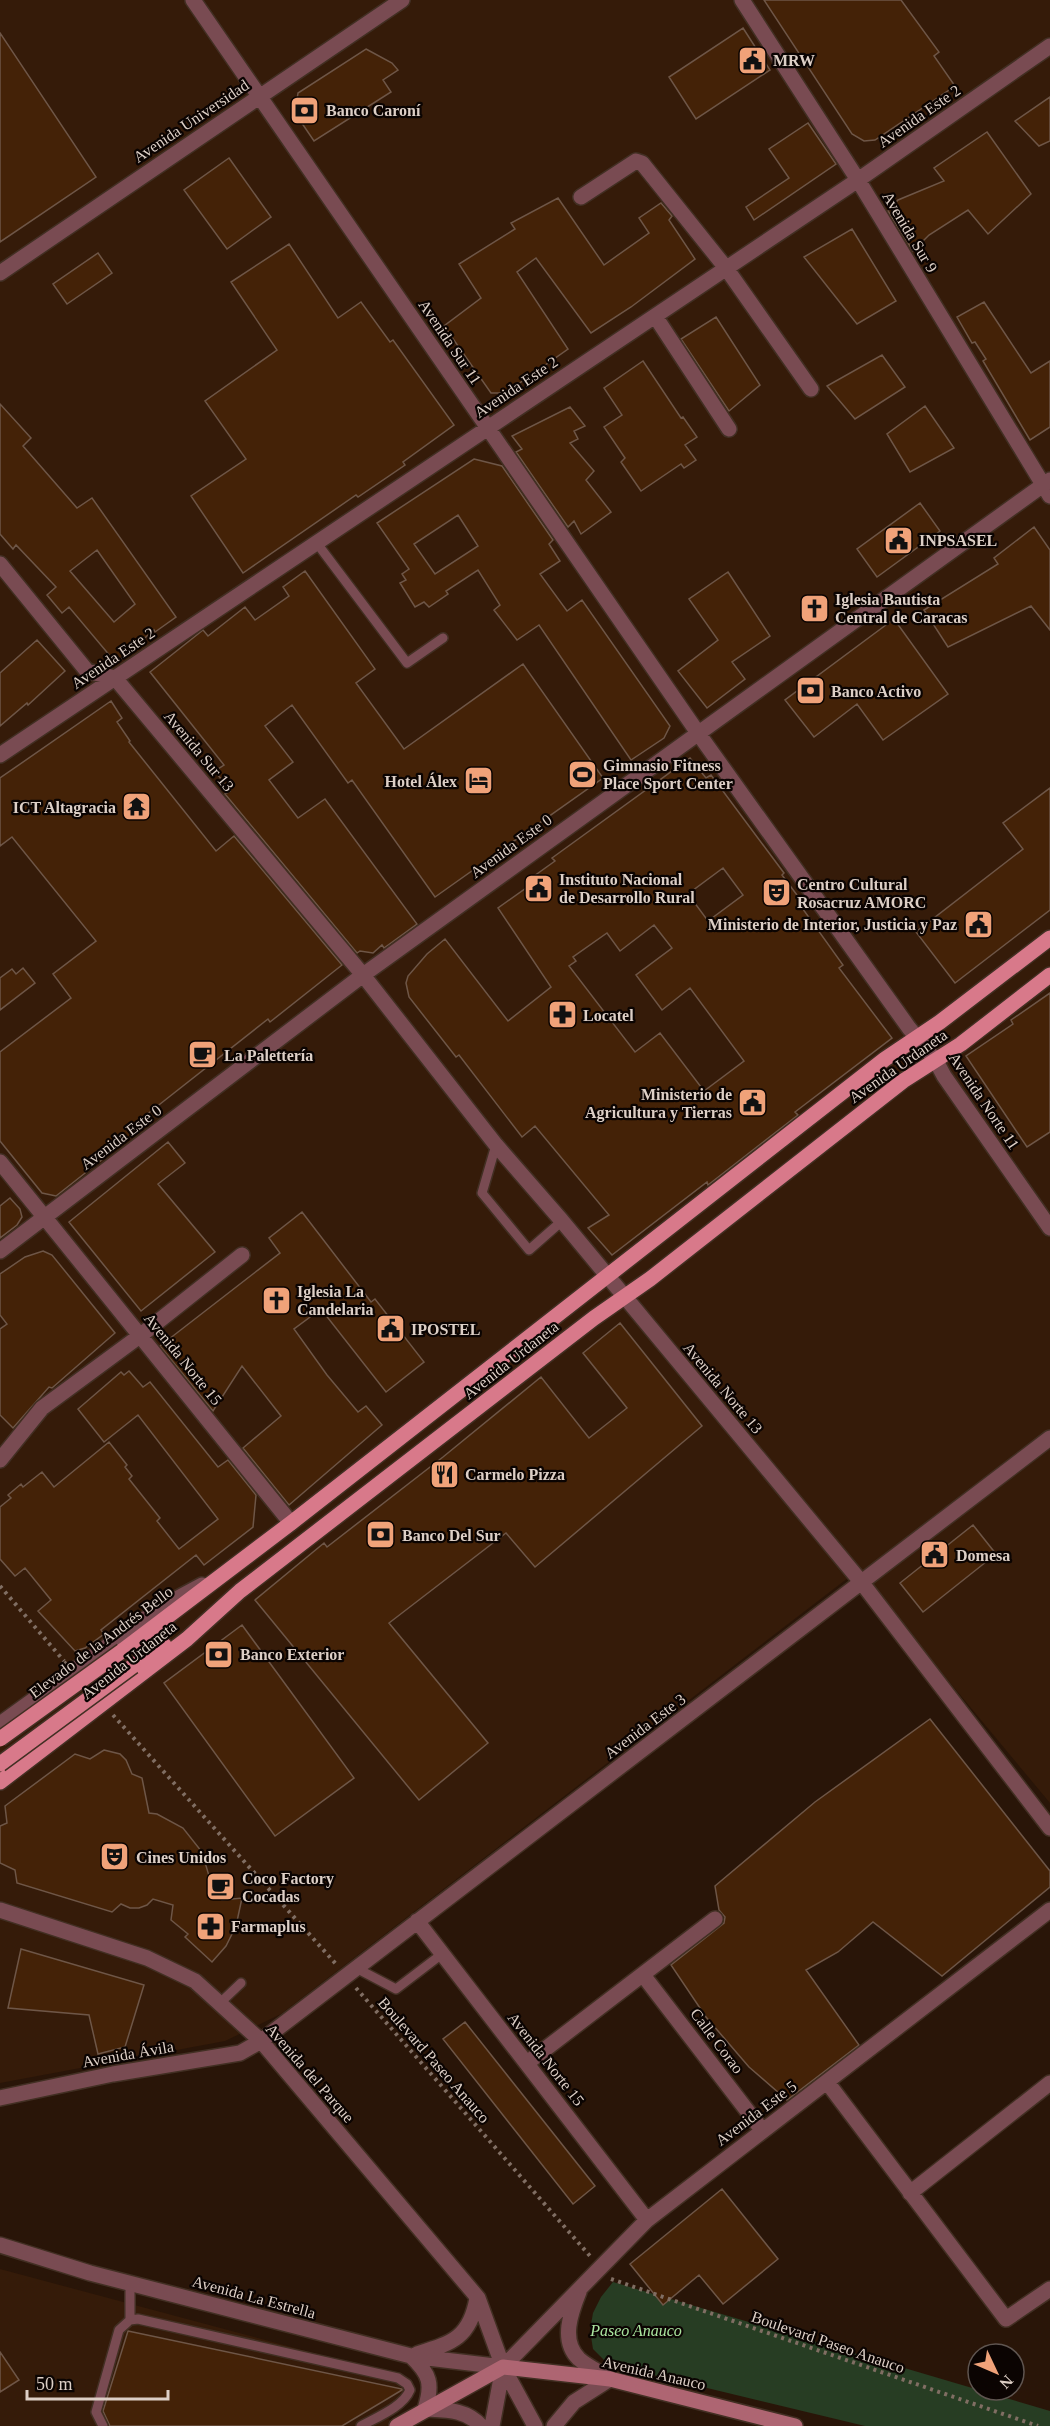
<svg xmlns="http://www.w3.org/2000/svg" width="1050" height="2426" font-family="Georgia,serif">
<rect width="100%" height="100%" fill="#291508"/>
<path fill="#351b09" d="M0,0H1050V1803L857,1571L281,2014L225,2041L0,2083Z
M0,2269L407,2378L413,2383L414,2389L384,2410L393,2426H0Z"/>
<path fill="#273d23" d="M613,2282L1050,2411V2426H865L608,2364L593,2349L590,2330L593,2313L601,2297Z"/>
<path fill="#442207" stroke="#6e5647" stroke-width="1.5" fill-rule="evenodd" d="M764,0H901L939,52L934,56L955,86L875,140L864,141L852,134Z
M743,28L770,70L696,119L669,77Z
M0,33L96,177L0,242Z
M366,49L392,63L398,70L383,80L391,92L314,141L295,113L298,93Z
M1050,97V141L1039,146L1015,121Z
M808,123L836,164L754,220L746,207L789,178L769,149Z
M987,132L1031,194L988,234L968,210L929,235L913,251L888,211L898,200L944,181L934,168Z
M229,158L271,217L227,249L184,190Z
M558,198L604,265L649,233L639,218L661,203L672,216L669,220L695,259L631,307L591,333L536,258L517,272L568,349L511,389L500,393H491L444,326L481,298L459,264L515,229L511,223Z
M852,229L896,301L857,324L804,257Z
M289,244L338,318L361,302L390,342L393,340L454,425L403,462L405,465L358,497L356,495L243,573L191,496L246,459L205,401L277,350L231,282Z
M98,253L112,273L67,304L53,284Z
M984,302L1031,373L1050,361V427L1030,440L983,361L986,359L975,342L972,343L957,317Z
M716,317L760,385L729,411L681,339Z
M882,355L905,387L855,419L827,386Z
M643,361L681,418L683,417L697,437L685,445L696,460L684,468L681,464L641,491L621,462L625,458L604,427L622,415L604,388Z
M0,404L31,438L23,446L77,508L92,498L176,617L155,632L154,630L116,663L69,607L62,613L47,595L56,587L16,545L13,549L0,534ZM97,550L135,604L114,622L70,571Z
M925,406L954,448L910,472L887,434Z
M570,407L585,426L574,431L578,439L570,443L594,471L586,480L611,512L581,534L574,521L568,527L516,452L522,449L512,436Z
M474,459L502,466L553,540L549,544L560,561L540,574L567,611L582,600L670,726L664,738L631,760L539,625L517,640L494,610L500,605L478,570L446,591L448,594L429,607L424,602L415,607L400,583L406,580L402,574L409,569L377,523ZM458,515L478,546L435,574L414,544Z
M920,503L940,531L877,577L857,549Z
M1034,527L1050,550V630L1031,606L948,647L924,610L998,564L994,558Z
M305,571L375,669L356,683L404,749L523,664L603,778L435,897L352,780L348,783L292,705L265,726L293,762L269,780L298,818L325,799L417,924L384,948L382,945L373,953L360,951L357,953L225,794L230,791L215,771L224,765L150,672L193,638L203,630L208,636L245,607L255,620L289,596L283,587Z
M728,572L770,636L732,662L745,679L707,708L678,671L718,640L689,599Z
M894,619L948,694L883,740L857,704L814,737L785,700Z
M37,640L65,671L28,705L27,703L0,726V673Z
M111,701L122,718L117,722L130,741L129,742L216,851L234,836L342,965L270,1022L268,1019L141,1119L146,1125L56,1196L42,1193L0,1141V1052L71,998L53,974L96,941L12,837L0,846V778Z
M690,758L706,778L711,775L784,873L782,875L803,903L800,905L843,965L839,968L892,1038L795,1112L798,1115L708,1185L707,1182L612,1255L588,1228L609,1215L535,1126L522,1137L459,1055L456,1057L409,997L406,983L408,976L427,954L445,939L508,1021L551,987L498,908L533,883L530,879L555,861L552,858ZM723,868L743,895L708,921L688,894ZM654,925L672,948L636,975L662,1010L690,988L744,1061L704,1091L660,1033L635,1052L569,966L576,961L573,957L607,933L620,951Z
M1050,788V910L955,983L916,932L1023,849L1003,823Z
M23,968L35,983L0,1010V978L12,969L16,974Z
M1050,993V1132L1027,1147L966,1056L1013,1024L1011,1020Z
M168,1142L185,1163L158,1184L215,1252L141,1311L69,1222Z
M10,1198L20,1209L22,1217L17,1225L0,1238V1206Z
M302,1212L371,1302L375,1299L424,1362L386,1392L321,1309L294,1329L327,1375L358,1412L366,1406L382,1425L289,1505L243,1448L281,1416L242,1366L213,1411L160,1346L280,1253L269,1238Z
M43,1251L52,1255L115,1333L52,1388L49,1387L13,1428L0,1415V1329L7,1324L0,1315V1274L25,1257Z
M620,1323L702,1426L535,1567L506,1533L389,1623L488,1743L419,1800L255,1600L324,1543L327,1547L443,1457L541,1377L589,1438L627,1408L583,1353Z
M129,1371L143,1387L150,1382L218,1467L228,1460L256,1495L253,1527L204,1565L196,1555L101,1630L104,1634L85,1648L75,1651L38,1611L51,1600L25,1568L15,1576L0,1559V1507L11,1498L8,1495L21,1484L23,1487L42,1472L54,1487L109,1442L127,1465L125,1467L132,1476L129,1479L160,1518L157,1521L179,1549L218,1519L138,1415L104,1442L78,1409L121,1372L124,1375Z
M973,1525L996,1554L923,1612L900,1583Z
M242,1625L354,1778L275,1836L164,1683Z
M930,1719L1050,1871V1887L942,1976L873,1922L838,1952L806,1970L859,2045L787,2100L749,2067L706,2017L671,1965L724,1923L725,1917L719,1910L715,1886L815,1802Z
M104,1750L120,1754L126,1760L132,1774L142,1778L149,1813L157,1814L183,1828L202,1852L209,1876L223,1874L222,1900L242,1898L236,1926L226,1946L212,1962L185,1937L188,1934L171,1920L173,1905L153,1899L147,1905L139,1908H130L121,1904L112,1912L17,1883L15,1870L0,1863V1826L7,1823L5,1806L75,1754L90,1759Z
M21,1949L144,1985L125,2047L98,2054L89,2015L8,2008Z
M465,2022L595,2186L573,2204L443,2039Z
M722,2189L778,2259L723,2304L699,2275L663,2305L630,2264Z
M128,2331L402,2389V2390L342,2426H110L103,2411Z
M0,2352L19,2380L0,2392Z"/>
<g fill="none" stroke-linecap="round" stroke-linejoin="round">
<defs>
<path id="service" d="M316,542L407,663L443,638
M496,1145L482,1193L529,1250L562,1221
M356,1968L396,1989L442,1954
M220,2003L241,1983
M130,2283V2320
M103,2426L96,2412L119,2330L130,2320L138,2319L398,2378L407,2384L410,2390C403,2407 377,2417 361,2426"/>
<path id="minor" d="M193,0L698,733L909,1028L936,1061L944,1076L1050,1228
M742,0L858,180L1050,496
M581,197L636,161L642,163L726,268L811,389
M0,273L402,0
M655,316L729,429
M0,564L87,671L115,678L363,975L496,1145L562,1221L862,1583L1050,1828
M0,755L858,180L1050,46
M0,1162L291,1523
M0,1251L363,975L1050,480
M0,1460L42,1408L141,1335L242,1255
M0,1724L163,1606L202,1585
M0,1910L147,1958L195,1981L261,2041L478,2298L503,2367L535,2426
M417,1921L647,2220
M643,1975L762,2130
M527,2063L715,1919
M827,2082L1006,2319L1050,2289
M0,2098L113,2074L240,2053L261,2041L1050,1438
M910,2193L1050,2083
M0,2245L90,2273L411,2356L503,2367
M417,2354C452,2343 470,2338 477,2298
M411,2356C430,2374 433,2384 425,2409C446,2410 466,2409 481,2426
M503,2367L647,2220L1050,1910
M492,2426L503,2367
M554,2426L574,2402L610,2379C600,2372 588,2367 579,2359C560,2341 571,2312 579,2292"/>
<path id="secondary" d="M397,2426L503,2367L610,2379L795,2426"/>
<path id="primary" d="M122,1651L291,1523L885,1059L940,1022L1050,938
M133,1666L164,1645
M0,1782L187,1639L240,1591L594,1318L650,1279L903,1081L961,1044L1050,975"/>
</defs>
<use href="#service" stroke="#422f23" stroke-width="12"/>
<use href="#minor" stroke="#422f23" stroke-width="18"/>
<use href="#secondary" stroke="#422f23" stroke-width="18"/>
<use href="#primary" stroke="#422f23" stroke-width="18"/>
<path stroke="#806e63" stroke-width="4" stroke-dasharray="3 4.5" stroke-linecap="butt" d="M0,1586L64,1661
M113,1715L336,1964
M356,1988L590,2256
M611,2279L1038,2426"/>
<use href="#service" stroke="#794b52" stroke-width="9"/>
<use href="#minor" stroke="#794b52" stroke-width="15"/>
<use href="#secondary" stroke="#ae6572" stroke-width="15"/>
<use href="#primary" stroke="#d8798a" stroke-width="15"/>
<defs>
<path id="primary-bridge" d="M0,1739L122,1651
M0,1764L133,1666"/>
</defs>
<use href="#primary-bridge" stroke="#422f23" stroke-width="18" stroke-linecap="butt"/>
<path stroke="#806e63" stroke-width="4" stroke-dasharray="3 4.5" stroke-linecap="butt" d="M64,1662L72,1670"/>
<use href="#primary-bridge" stroke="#d8798a" stroke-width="15"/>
</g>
<defs>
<symbol id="civic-square" viewBox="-11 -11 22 22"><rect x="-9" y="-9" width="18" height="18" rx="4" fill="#f0a279" stroke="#0b0402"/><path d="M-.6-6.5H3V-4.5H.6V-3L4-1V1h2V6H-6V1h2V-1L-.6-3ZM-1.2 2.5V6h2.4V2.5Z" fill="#111"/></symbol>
<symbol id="bank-square" viewBox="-11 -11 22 22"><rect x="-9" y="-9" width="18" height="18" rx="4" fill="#f0a279" stroke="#0b0402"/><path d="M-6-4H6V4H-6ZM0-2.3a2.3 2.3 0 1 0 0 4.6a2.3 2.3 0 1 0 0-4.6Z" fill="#111"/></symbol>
<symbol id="church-square" viewBox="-11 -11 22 22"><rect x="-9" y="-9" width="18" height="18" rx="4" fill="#f0a279" stroke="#0b0402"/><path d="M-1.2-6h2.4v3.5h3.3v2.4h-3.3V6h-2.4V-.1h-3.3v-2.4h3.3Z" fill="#111"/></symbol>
<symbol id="stadium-square" viewBox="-11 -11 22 22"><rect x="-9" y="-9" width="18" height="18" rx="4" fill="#f0a279" stroke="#0b0402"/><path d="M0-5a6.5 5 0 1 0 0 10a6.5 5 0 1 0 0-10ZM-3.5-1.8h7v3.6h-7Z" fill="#111"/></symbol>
<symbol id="hotel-square" viewBox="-11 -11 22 22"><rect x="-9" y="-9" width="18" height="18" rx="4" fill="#f0a279" stroke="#0b0402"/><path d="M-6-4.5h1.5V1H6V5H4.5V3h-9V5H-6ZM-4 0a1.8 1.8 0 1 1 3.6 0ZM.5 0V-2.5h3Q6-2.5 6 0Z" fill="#111"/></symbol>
<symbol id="temple-square" viewBox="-11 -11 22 22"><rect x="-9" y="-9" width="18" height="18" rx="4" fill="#f0a279" stroke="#0b0402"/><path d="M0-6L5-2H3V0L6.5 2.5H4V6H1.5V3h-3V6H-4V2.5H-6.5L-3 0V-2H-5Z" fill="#111"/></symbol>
<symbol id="theatre-square" viewBox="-11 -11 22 22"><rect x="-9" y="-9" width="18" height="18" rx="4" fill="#f0a279" stroke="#0b0402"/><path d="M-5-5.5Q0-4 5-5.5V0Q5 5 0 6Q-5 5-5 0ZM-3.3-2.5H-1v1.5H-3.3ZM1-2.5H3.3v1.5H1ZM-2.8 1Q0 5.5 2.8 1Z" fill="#111"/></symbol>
<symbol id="pharmacy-square" viewBox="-11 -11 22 22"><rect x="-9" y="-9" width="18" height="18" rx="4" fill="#f0a279" stroke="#0b0402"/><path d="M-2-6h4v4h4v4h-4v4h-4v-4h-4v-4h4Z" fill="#111"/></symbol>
<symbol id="cafe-square" viewBox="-11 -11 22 22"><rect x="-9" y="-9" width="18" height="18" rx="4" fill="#f0a279" stroke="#0b0402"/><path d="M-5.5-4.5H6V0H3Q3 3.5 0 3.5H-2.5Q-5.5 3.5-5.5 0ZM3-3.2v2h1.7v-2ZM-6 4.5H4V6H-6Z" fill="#111"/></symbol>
<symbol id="restaurant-square" viewBox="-11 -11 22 22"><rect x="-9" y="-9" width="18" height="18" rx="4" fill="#f0a279" stroke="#0b0402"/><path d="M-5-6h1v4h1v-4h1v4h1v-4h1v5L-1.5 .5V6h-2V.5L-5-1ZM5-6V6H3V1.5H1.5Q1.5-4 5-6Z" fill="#111"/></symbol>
</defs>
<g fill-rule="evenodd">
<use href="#civic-square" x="736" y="44" width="33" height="33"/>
<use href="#bank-square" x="288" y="94" width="33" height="33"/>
<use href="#civic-square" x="882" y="524" width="33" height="33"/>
<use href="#church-square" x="798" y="592" width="33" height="33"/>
<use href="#bank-square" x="794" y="674" width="33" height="33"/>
<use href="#stadium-square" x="566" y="758" width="33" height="33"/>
<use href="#hotel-square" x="462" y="764" width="33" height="33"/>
<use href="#temple-square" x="120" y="790" width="33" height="33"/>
<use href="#civic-square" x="522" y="872" width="33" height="33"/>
<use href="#theatre-square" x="760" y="876" width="33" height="33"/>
<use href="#civic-square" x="962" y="908" width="33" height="33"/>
<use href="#pharmacy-square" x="546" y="998" width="33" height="33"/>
<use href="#cafe-square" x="186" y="1038" width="33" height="33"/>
<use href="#civic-square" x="736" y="1086" width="33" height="33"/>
<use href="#church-square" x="260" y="1284" width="33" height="33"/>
<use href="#civic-square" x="374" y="1312" width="33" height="33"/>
<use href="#restaurant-square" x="428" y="1458" width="33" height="33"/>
<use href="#bank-square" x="364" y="1518" width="33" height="33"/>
<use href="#civic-square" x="918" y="1538" width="33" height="33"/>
<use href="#bank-square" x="202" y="1638" width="33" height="33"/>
<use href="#theatre-square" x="98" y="1840" width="33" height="33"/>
<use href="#cafe-square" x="204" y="1870" width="33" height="33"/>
<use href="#pharmacy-square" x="194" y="1910" width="33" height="33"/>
</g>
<g text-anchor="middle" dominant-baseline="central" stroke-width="4.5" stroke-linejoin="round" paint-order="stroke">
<g font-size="16" font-weight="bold" fill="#ddcfc6" stroke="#0b0402" text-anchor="start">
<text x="773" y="60">MRW</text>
<text x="326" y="110">Banco Caroní</text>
<text x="919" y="540">INPSASEL</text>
<text x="835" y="599">Iglesia Bautista<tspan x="835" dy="18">Central de Caracas</tspan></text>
<text x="831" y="691">Banco Activo</text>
<text x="603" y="765">Gimnasio Fitness<tspan x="603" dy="18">Place Sport Center</tspan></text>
<text x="457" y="781" text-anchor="end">Hotel Álex</text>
<text x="116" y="807" text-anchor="end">ICT Altagracia</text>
<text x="559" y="879">Instituto Nacional<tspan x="559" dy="18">de Desarrollo Rural</tspan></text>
<text x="797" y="884">Centro Cultural<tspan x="797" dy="18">Rosacruz AMORC</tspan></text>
<text x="957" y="924" text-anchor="end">Ministerio de Interior, Justicia y Paz</text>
<text x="583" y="1015">Locatel</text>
<text x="224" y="1055">La Palettería</text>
<text x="732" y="1094" text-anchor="end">Ministerio de<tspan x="732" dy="18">Agricultura y Tierras</tspan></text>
<text x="297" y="1291">Iglesia La<tspan x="297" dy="18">Candelaria</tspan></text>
<text x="411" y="1329">IPOSTEL</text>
<text x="465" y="1474">Carmelo Pizza</text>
<text x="402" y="1535">Banco Del Sur</text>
<text x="956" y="1555">Domesa</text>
<text x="240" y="1654">Banco Exterior</text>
<text x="136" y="1857">Cines Unidos</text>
<text x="242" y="1878">Coco Factory<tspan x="242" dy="18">Cocadas</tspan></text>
<text x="231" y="1926">Farmaplus</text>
</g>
<g font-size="16" fill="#ddcfc6" stroke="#0b0402">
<text transform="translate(919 116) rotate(-35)">Avenida Este 2</text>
<text transform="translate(191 121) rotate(-34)">Avenida Universidad</text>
<text transform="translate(910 232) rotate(59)">Avenida Sur 9</text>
<text transform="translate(450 342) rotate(56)">Avenida Sur 11</text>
<text transform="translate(516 387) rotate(-34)">Avenida Este 2</text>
<text transform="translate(113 658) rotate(-34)">Avenida Este 2</text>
<text transform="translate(199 751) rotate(50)">Avenida Sur 13</text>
<text transform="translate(511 846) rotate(-36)">Avenida Este 0</text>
<text transform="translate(898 1066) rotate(-35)">Avenida Urdaneta</text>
<text transform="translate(984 1101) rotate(56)">Avenida Norte 11</text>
<text transform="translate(121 1137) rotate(-37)">Avenida Este 0</text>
<text transform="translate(183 1359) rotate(51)">Avenida Norte 15</text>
<text transform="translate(511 1360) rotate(-38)">Avenida Urdaneta</text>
<text transform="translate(723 1388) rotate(50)">Avenida Norte 13</text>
<text transform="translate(101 1642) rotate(-37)">Elevado de la Andrés Bello</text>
<text transform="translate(129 1660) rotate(-38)">Avenida Urdaneta</text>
<text transform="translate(645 1726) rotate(-37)">Avenida Este 3</text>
<text transform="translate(717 2041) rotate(53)">Calle Corao</text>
<text transform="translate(128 2054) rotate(-10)">Avenida Ávila</text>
<text transform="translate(546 2059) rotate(52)">Avenida Norte 15</text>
<text transform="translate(434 2060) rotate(49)">Boulevard Paseo Anauco</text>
<text transform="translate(310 2073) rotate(49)">Avenida del Parque</text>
<text transform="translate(756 2113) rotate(-37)">Avenida Este 5</text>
<text transform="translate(254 2297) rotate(15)">Avenida La Estrella</text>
<text transform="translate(828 2342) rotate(19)">Boulevard Paseo Anauco</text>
<text transform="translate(654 2373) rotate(13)">Avenida Anauco</text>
</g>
<g font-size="16" font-style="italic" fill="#aae59f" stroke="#0b0402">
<text x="636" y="2330">Paseo Anauco</text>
</g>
</g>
<g transform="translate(996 2372) rotate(134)"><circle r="28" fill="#0b0402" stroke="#5f5550" stroke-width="1.5"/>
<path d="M0-4.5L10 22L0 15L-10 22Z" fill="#f0a279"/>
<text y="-9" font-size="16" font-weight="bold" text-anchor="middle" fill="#ddcfc6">N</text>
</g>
<path d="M27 2390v9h141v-9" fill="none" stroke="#ddcfc6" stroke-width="3"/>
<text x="36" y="2390" font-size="18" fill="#ddcfc6" stroke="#0b0402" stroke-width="4.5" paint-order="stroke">50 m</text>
</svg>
